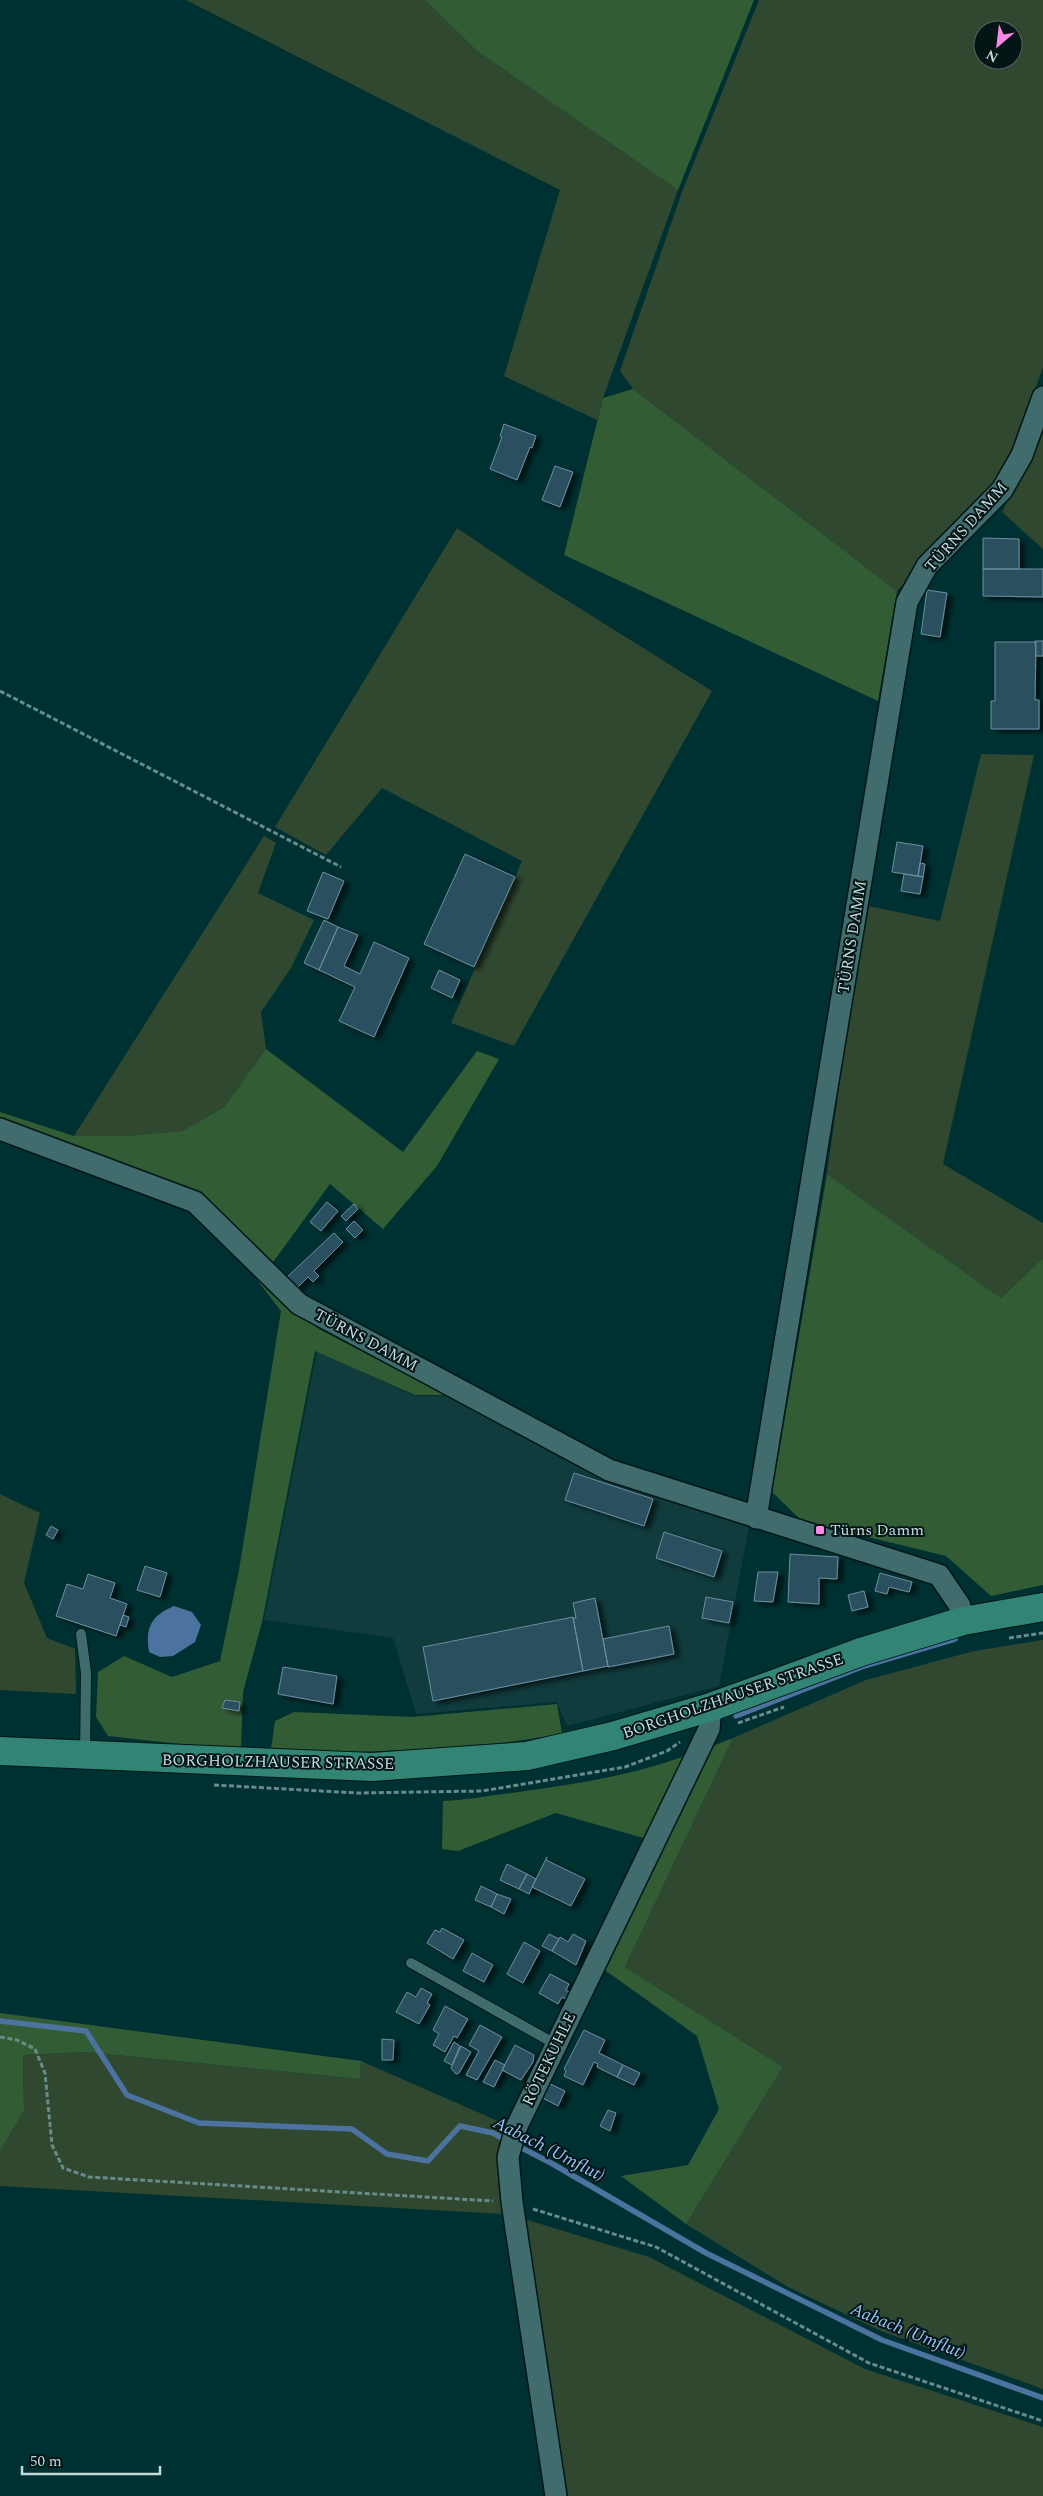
<svg xmlns="http://www.w3.org/2000/svg" width="1043" height="2496" font-family="Spectral,serif">
<defs>
<filter id="shadow"><feDropShadow dx="5.5" dy="3" stdDeviation="2.5" flood-color="#0009"/></filter>
</defs>
<rect width="100%" height="100%" fill="#003132"/>
<path fill="#103c3e" d="M317,1351L415,1396H446L604,1480L749,1527L719,1686L567,1726L557,1702L416,1714L393,1638L264,1620Z"/>
<path fill="#304830" fill-rule="evenodd" d="M186,0H425L477,51L678,190L603,398L597,420L504,376L560,190Z
M759,0H1043V367L1008,467L897,591L633,389L620,371L682,192ZM983,30H1013V60H983Z
M1043,422V549L1002,512L1035,445Z
M457,528L528,576L712,691L514,1046L451,1023L522,861L382,788L326,855L275,827Z
M981,754L1034,755L943,1164L1043,1223V1258L1001,1298L827,1174L864,905L940,921Z
M264,836L276,843L258,893L314,920L291,968L261,1012L266,1049L224,1107L182,1131L125,1136H74Z
M0,1494L40,1513L24,1583L47,1638L75,1649L76,1694L0,1690Z
M1043,1640V2389L881,2331L788,2287L686,2224L783,2067L625,1967L733,1738L866,1680L974,1651Z
M85,2052L360,2079L361,2061L507,2125L498,2149L504,2214L0,2186V2151L24,2111L23,2055Z
M521,2218L649,2257L865,2369L1043,2427V2496H564Z"/>
<path fill="#325d34" d="M425,0H754L678,190L477,51Z
M633,389L897,591L878,701L564,555L603,398Z
M266,1049L403,1152L477,1051L499,1059L437,1166L383,1229L330,1184L263,1276L296,1312L319,1329L445,1395H415L315,1351L262,1622L243,1692L241,1747H206L108,1736L96,1717L98,1672L124,1656L172,1677L220,1661L239,1570L281,1311L240,1258L192,1208L0,1134V1112L74,1136H125L182,1131L224,1107Z
M827,1174L1001,1298L1043,1258V1585L991,1596L946,1556L802,1521L772,1492Z
M557,1704L562,1734L477,1747L286,1755L271,1749L275,1721L294,1712L412,1717Z
M733,1738L625,1967L783,2067L686,2224L621,2176L688,2165L719,2109L697,2036L602,1968L710,1747Z
M690,1754L647,1839L556,1813L458,1851L442,1849L443,1801C469,1800 493,1795 519,1792C580,1783 631,1776 690,1754Z
M0,2013L361,2061L360,2079L85,2052L23,2055L24,2111L0,2151Z"/>
<path fill="#4c729f" d="M174,1606L192,1612L201,1625L195,1642L173,1656L160,1657L149,1652C145,1627 151,1616 174,1606Z"/>
<g fill="none" stroke-linecap="round" stroke-linejoin="round">
<path stroke="#4c729f" stroke-width="5.5" d="M736,1716L864,1666L955,1639
M0,2021L86,2031L127,2095L199,2123L352,2129L387,2154L428,2161L460,2126L493,2133L507,2141
M516,2145L551,2163L706,2253L882,2340L1043,2398"/>
</g>
<path fill="#2c505f" stroke="#698fa0" filter="url(#shadow)" d="M504,424L536,436L532,448L530,447L517,480L490,469L502,437L500,436Z
M555,466L573,472L560,507L542,500Z
M983,538L1019,539V569H983Z
M983,569H1043V597L983,596Z
M927,590L947,593L940,637L921,634Z
M1035,641H1043V656H1036Z
M995,642H1036L1035,700H1039V729H991V701H995Z
M897,842L923,846L918,876L892,872Z
M465,854L515,877L474,967L424,944Z
M920,863L925,864L923,877L918,876Z
M323,872L344,881L328,919L307,911Z
M904,874L923,877L920,894L901,891Z
M324,920L338,927L319,970L304,963Z
M338,927L358,935L344,966L360,974L374,942L409,958L374,1037L339,1021L355,987L319,970Z
M439,970L460,980L452,998L431,988Z
M327,1202L338,1211L321,1231L310,1222Z
M354,1204L358,1209L346,1221L341,1216Z
M354,1221L363,1230L355,1238L346,1229Z
M334,1233L343,1242L314,1271L319,1276L313,1282L308,1277L296,1289L286,1278Z
M574,1473L653,1499L644,1526L565,1500Z
M51,1526L58,1530L53,1539L46,1535Z
M664,1532L722,1551L714,1577L656,1558Z
M790,1554L838,1557L837,1579L819,1578V1604L788,1602Z
M145,1566L167,1573L160,1597L137,1590Z
M758,1572H778L773,1602L754,1601Z
M880,1573L912,1582L909,1592L889,1587L887,1594L875,1591Z
M88,1574L115,1583L110,1598L127,1604L116,1636L56,1616L67,1584L83,1589Z
M864,1591L868,1607L852,1611L848,1595Z
M706,1597L733,1602L729,1623L702,1618Z
M595,1598L608,1666L583,1671L573,1618H576L573,1603Z
M123,1615L129,1617L126,1627L120,1625Z
M573,1617L583,1671L433,1701L423,1647Z
M669,1626L674,1654L608,1667L603,1639Z
M283,1667L337,1676L333,1704L278,1694Z
M225,1700L240,1702L239,1711L222,1708Z
M547,1857L546,1860L585,1879L571,1906L532,1887Z
M507,1864L527,1874L519,1889L500,1880Z
M527,1874L536,1879L529,1894L519,1889Z
M481,1886L497,1894L491,1907L475,1900Z
M497,1894L511,1899L504,1914L491,1907Z
M442,1928L464,1940L453,1959L427,1943L435,1930L440,1932Z
M549,1934L559,1939L552,1951L542,1946Z
M573,1934L586,1941L576,1965L552,1951L560,1937L568,1942Z
M524,1942L540,1951L523,1983L507,1974Z
M472,1953L493,1965L484,1982L463,1971Z
M550,1974L569,1984L566,1990L571,1993L567,2000L562,1997L558,2004L539,1993Z
M421,1988L432,1994L427,2003L430,2005L419,2024L396,2012L407,1992L416,1997Z
M445,2006L468,2019L457,2038L454,2036L445,2052L433,2045L439,2034L433,2030Z
M480,2025L502,2037L477,2080L466,2075L479,2051L469,2045Z
M584,2030L605,2040L599,2053L623,2065L617,2077L597,2067L598,2064L594,2062L583,2085L564,2076L566,2071L564,2069Z
M382,2039L394,2040L393,2060H382Z
M454,2042L460,2046L452,2065L444,2061Z
M515,2045L534,2055L533,2062L521,2080L502,2070Z
M461,2046L471,2052L459,2073L456,2074L451,2068Z
M495,2060L505,2065L494,2087L483,2082Z
M623,2065L640,2073L634,2085L617,2077Z
M548,2083L565,2091L558,2106L541,2097Z
M608,2110L616,2113L610,2131L600,2126Z"/>
<g fill="none" stroke-linecap="round" stroke-linejoin="round">
<defs>
<path id="lane" d="M81,1634L86,1673L85,1755
M411,1963L557,2045"/>
<path id="street" d="M0,1129L195,1202L299,1304L609,1470L939,1575L960,1606L963,1621
M756,1518L907,602L927,566L1002,490L1022,455L1043,397
M556,2496L512,2202L508,2157L516,2128L709,1729L711,1707"/>
<path id="primary" d="M0,1751L372,1767L527,1756L613,1736L711,1707L861,1652L963,1621L1043,1607"/>
</defs>
<use href="#lane" stroke="#011617" stroke-width="12"/>
<use href="#street" stroke="#011617" stroke-width="24"/>
<use href="#primary" stroke="#011617" stroke-width="30"/>
<path stroke="#688b8c" stroke-width="3" stroke-dasharray="5 2.5" stroke-linecap="butt" d="M0,691L341,867
M1009,1638L1043,1633
M738,1723L784,1707
M214,1785L357,1793L482,1791L625,1767L667,1751L680,1742
M0,2037L17,2040L35,2049L45,2073L52,2145L63,2168L89,2177L493,2201
M533,2209L656,2247L869,2363L1043,2421"/>
<use href="#lane" stroke="#406c6e" stroke-width="10"/>
<use href="#street" stroke="#406c6e" stroke-width="21"/>
<use href="#primary" stroke="#328575" stroke-width="28"/>
</g>
<rect fill="#fb87e6" stroke="#041516" stroke-width="2" x="815" y="1525" width="10" height="10" rx="2.5"/>
<g text-anchor="middle" dominant-baseline="central" stroke-width="4" stroke-linejoin="round" paint-order="stroke">
<g font-size="16" fill="#c3dadb" stroke="#041516">
<text transform="translate(966 527) rotate(-48)">TÜRNS DAMM</text>
<text transform="translate(852 937) rotate(-81)">TÜRNS DAMM</text>
<text transform="translate(366 1340) rotate(28)">TÜRNS DAMM</text>
<text transform="translate(733 1696) rotate(-19)">BORGHOLZHAUSER STRASSE</text>
<text transform="translate(278 1762) rotate(1)">BORGHOLZHAUSER STRASSE</text>
<text transform="translate(549 2059) rotate(-64)">RÖTEKUHLE</text>
</g>
<g font-size="16" fill="#c3dadb" stroke="#041516" text-anchor="start">
<text x="830" y="1530">Türns Damm</text>
</g>
<g font-size="18" font-style="italic" fill="#96c3f8" stroke="#041516">
<text transform="translate(549 2149) rotate(27)">Aabach (Umflut)</text>
<text transform="translate(908 2331) rotate(22)">Aabach (Umflut)</text>
</g>
</g>
<g transform="translate(998 45) rotate(208)"><circle r="24" fill="#041516" stroke="#506465"/>
<path d="M0-4L9 19L0 12L-9 19Z" fill="#fb87e6"/>
<text y="-8" font-size="14" font-weight="bold" text-anchor="middle" fill="#c3dadb">N</text>
</g>
<path d="M22 2466v8h138v-8" fill="none" stroke="#c3dadb" stroke-width="2.5"/>
<text x="30" y="2466" font-size="15" fill="#c3dadb" stroke="#041516" stroke-width="4" paint-order="stroke">50 m</text>
</svg>
